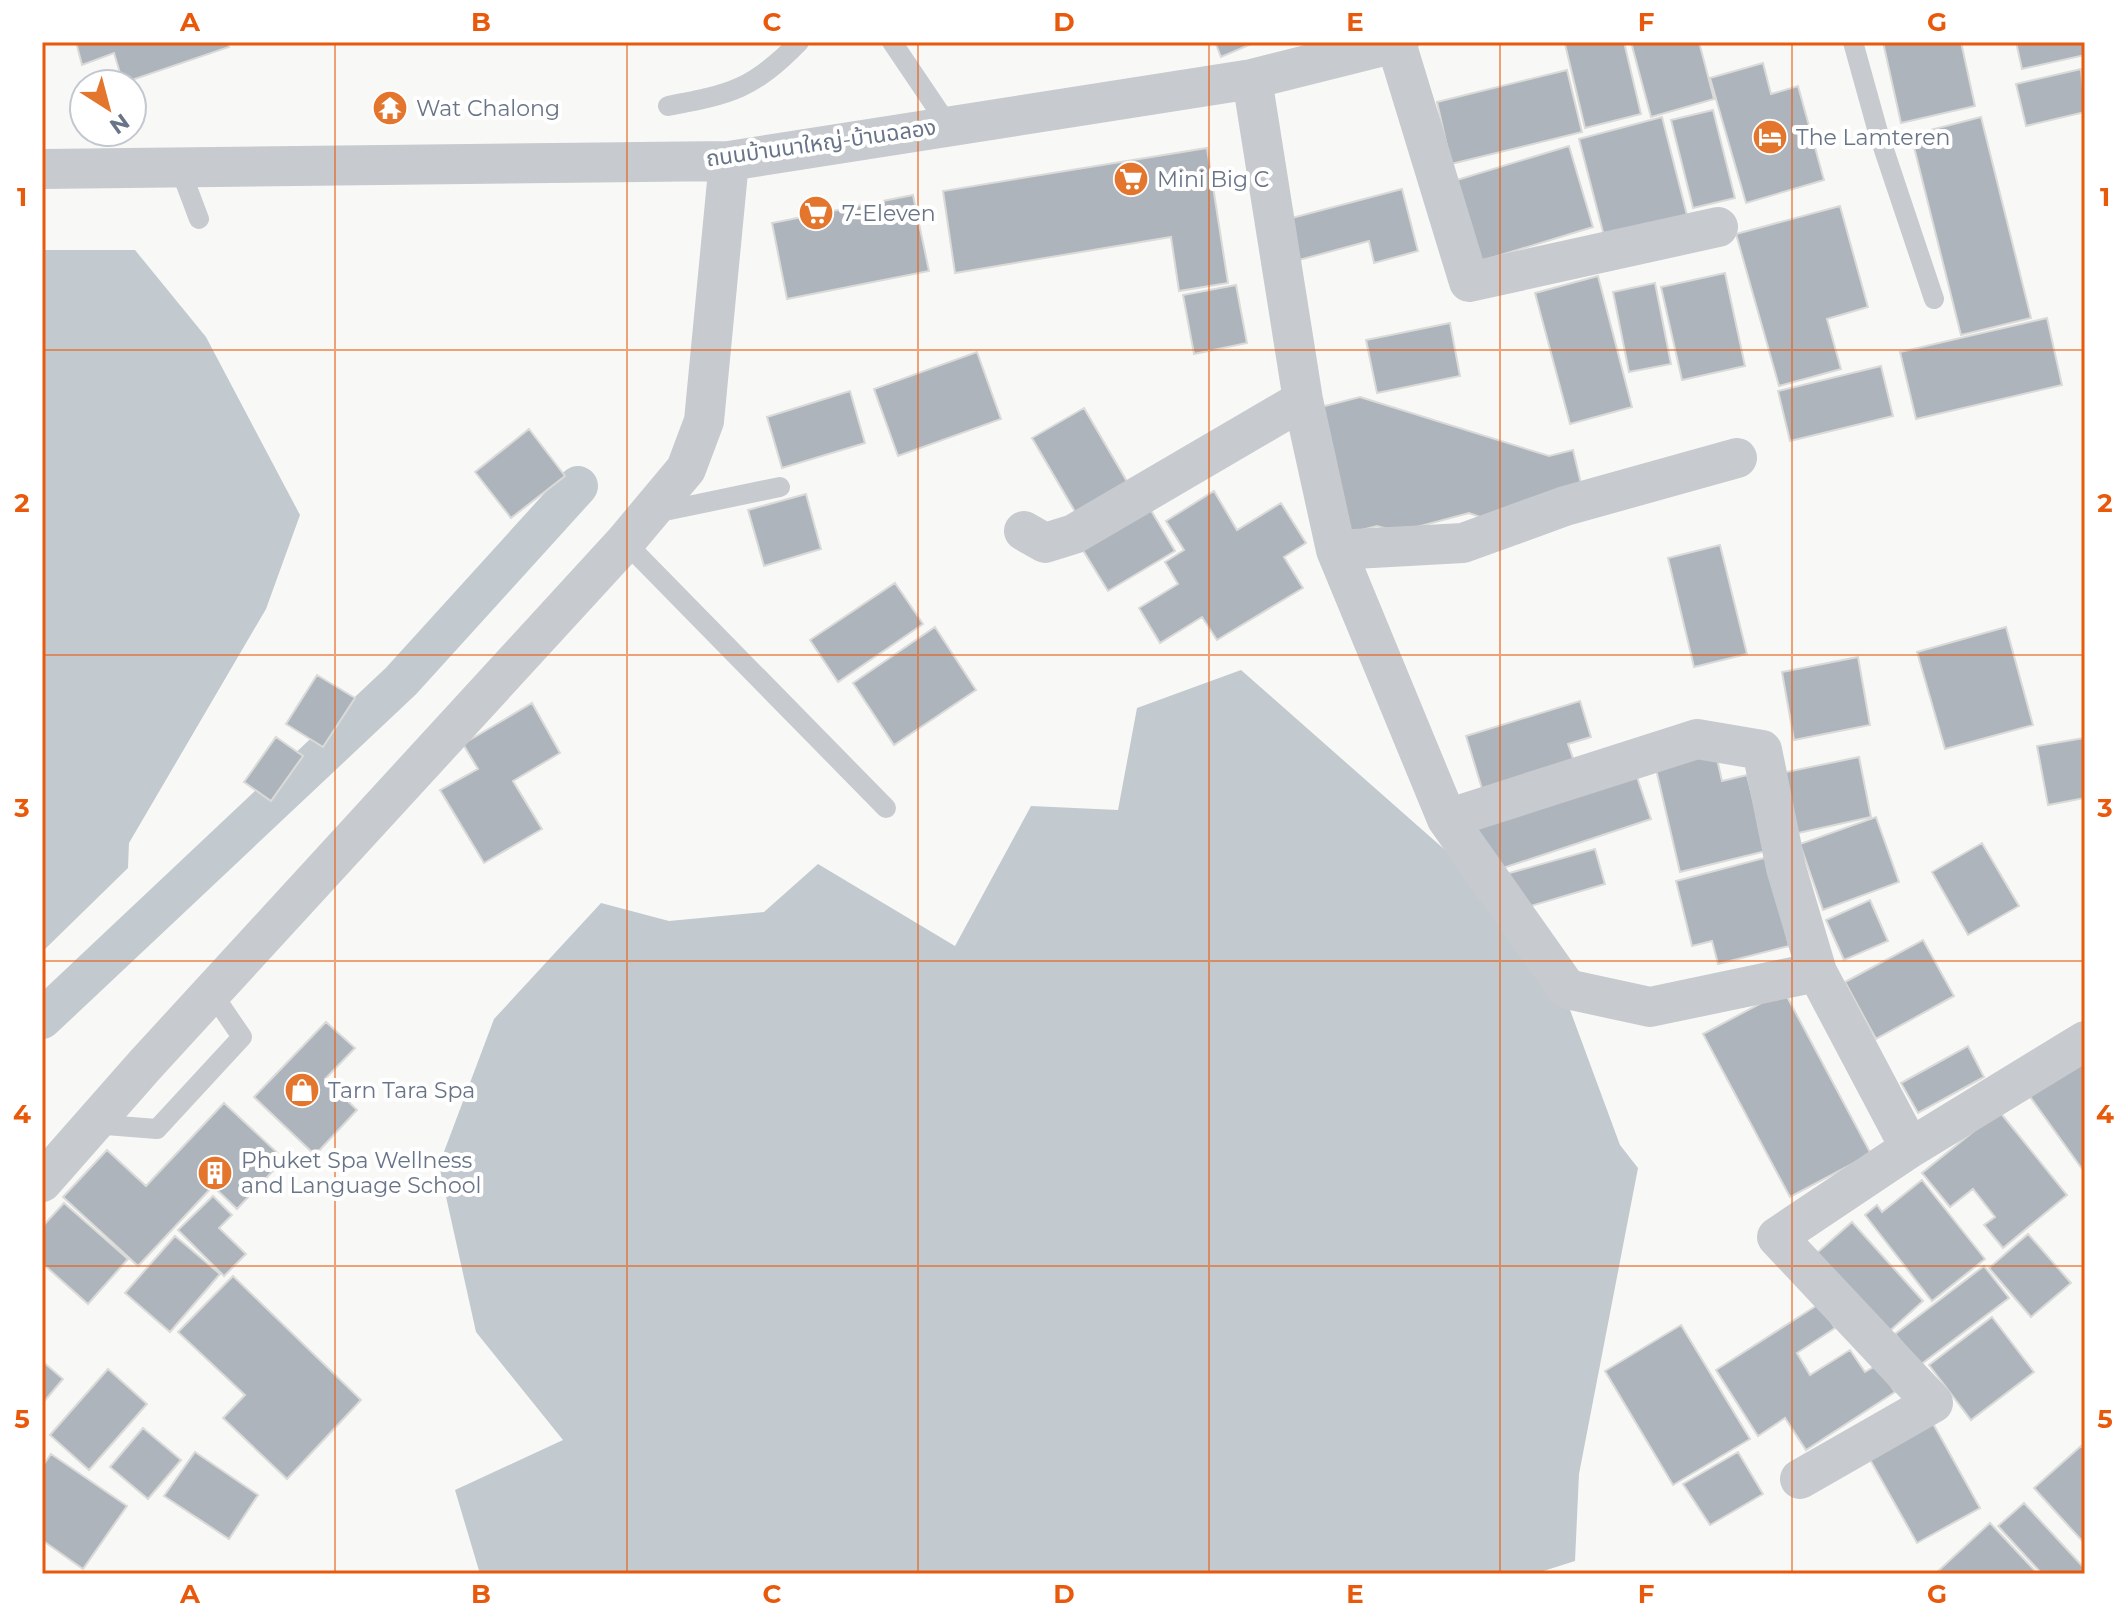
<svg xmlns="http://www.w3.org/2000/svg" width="2127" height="1616" font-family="Montserrat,'Noto Sans Thai',sans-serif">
<rect width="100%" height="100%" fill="#f8f9f6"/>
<path fill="#c2c9cf" d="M42,250H135L206,337L300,515L266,609L129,843L128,868L42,952Z
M1241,670L1461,864L1566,999L1620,1145L1638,1168L1579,1474L1575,1561L1534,1574H480L455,1490L563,1440L476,1332L439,1165L494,1019L601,903L669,921L764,912L818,864L955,946L1031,806L1118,810L1137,708Z"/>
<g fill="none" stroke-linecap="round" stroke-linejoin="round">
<path stroke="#c2c9cf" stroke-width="40" d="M42,1019L401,681L578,486"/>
</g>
<path fill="#adb4bb" stroke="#dadbd9" stroke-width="2" d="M76,42H227L229,47L123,83L114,53L82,65Z
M1215,42H1256L1221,57Z
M1575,42H1624L1641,114L1585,128L1565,44Z
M1631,42H1699L1714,99L1651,117Z
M1883,42H1961L1975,106L1901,123Z
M2016,42H2085V55L2022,69Z
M1763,63L1771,94L1798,86L1824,180L1746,203L1710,78Z
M2081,69L2085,112L2026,126L2016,84Z
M1567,70L1582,132L1451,164L1437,102Z
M1713,110L1735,198L1693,208L1671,120Z
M1662,117L1687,215L1604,236L1579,139Z
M1981,117L2031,318L1961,335L1911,135Z
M1569,146L1593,227L1481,261L1457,180Z
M1207,148L1228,283L1179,291L1171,237L955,273L943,191Z
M1402,189L1418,251L1374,263L1369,241L1299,260L1288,219Z
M913,195L929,271L787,299L772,223Z
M1840,206L1868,307L1827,319L1841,369L1779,386L1736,234Z
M1725,273L1745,366L1682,380L1661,287Z
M1598,276L1632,407L1570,424L1535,293Z
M1655,283L1671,364L1629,372L1613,292Z
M1236,285L1247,343L1194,354L1183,295Z
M2047,318L2062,385L1916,419L1900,352Z
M1450,323L1460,376L1377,393L1366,340Z
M977,352L1001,419L898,456L874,389Z
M1881,366L1893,416L1790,441L1778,391Z
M850,391L865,443L782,468L767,417Z
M1360,397L1549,456L1573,450L1583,492L1483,518L1469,513L1398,532L1377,526L1350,533L1317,408Z
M1084,408L1129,485L1077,515L1032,438Z
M529,429L565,476L511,518L475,472Z
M1214,491L1237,530L1281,503L1306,543L1284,557L1303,588L1217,640L1202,617L1160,643L1139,608L1178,584L1165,562L1184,550L1166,521Z
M806,494L821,549L764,566L748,510Z
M1149,507L1175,551L1108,591L1081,547Z
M1720,545L1747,654L1694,667L1668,558Z
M895,583L923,624L838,682L810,640Z
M935,627L976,690L894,745L853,683Z
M2006,627L2033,725L1945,749L1917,652Z
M1858,657L1870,725L1794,740L1782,672Z
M317,675L355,698L323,747L286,724Z
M1580,701L1591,737L1568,744L1575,764L1483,792L1466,736Z
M532,703L560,753L513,781L542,829L484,863L440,790L478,769L463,744Z
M276,737L303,756L271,801L244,782Z
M2084,738L2085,798L2048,805L2037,746Z
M1715,750L1722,781L1747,775L1766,851L1680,872L1655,765Z
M1859,757L1871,817L1789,835L1777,774Z
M1636,774L1651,819L1488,873L1474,829Z
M1876,817L1899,882L1823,910L1800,844Z
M1982,843L2019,906L1968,935L1932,872Z
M1595,849L1605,884L1517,910L1506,874Z
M1768,857L1789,946L1718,964L1712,941L1692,946L1676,881Z
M1870,900L1888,941L1844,960L1826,920Z
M1923,940L1954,996L1876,1039L1845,982Z
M1784,991L1871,1154L1790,1197L1703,1034Z
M326,1022L355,1048L325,1079L357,1110L315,1155L254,1097Z
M1968,1046L1984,1077L1918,1113L1901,1083Z
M2085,1054V1173L2028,1094Z
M224,1103L284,1159L237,1209L213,1186L138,1266L63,1197L107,1150L146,1186Z
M1999,1111L2067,1195L2003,1248L1984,1225L1995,1217L1973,1189L1950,1207L1922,1173Z
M1922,1180L1985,1259L1932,1301L1865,1215L1877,1205L1882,1212Z
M213,1196L232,1215L219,1228L246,1254L224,1276L178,1230Z
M64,1203L128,1259L88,1304L42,1263V1227Z
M1852,1222L1923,1301L1882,1338L1810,1259Z
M2028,1234L2071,1283L2031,1317L1989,1268Z
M175,1236L220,1274L170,1332L125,1293Z
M1984,1266L2009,1298L1920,1365L1895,1334Z
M233,1276L361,1400L287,1479L223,1418L245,1395L178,1332Z
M1819,1304L1835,1328L1797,1353L1810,1375L1850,1350L1865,1372L1877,1365L1895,1392L1806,1450L1785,1418L1758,1436L1716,1370Z
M1992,1317L2034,1372L1971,1420L1929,1365Z
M1681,1325L1750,1439L1673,1485L1605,1371Z
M42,1361L63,1379L42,1404Z
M108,1369L147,1404L89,1470L50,1435Z
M1931,1420L1980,1508L1917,1543L1868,1456Z
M143,1428L181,1460L148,1499L110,1467Z
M2081,1446L2085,1450V1544L2034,1488Z
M195,1452L258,1495L229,1539L164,1496Z
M1738,1452L1763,1494L1710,1525L1683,1484Z
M51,1454L127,1506L83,1569L42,1540V1467Z
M2024,1503L2085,1569V1574H2042L1998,1526Z
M1990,1523L2038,1574H1935Z"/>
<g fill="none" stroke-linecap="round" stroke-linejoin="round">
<path stroke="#c7cace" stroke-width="20" d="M892,42L948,125
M1853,42L1878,132L1934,299
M668,106C732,94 753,89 799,42
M179,166L199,219
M655,513L780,487
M625,542L886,808
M93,1124L157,1129L242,1037L212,993"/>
<path stroke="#c7cace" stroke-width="40" d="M1396,43L1469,282L1718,227
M1252,79L1303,400L1336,550L1447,819L1567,989L1650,1007L1817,972L1910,1148L2085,1041
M42,169L729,161L1252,79L1399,42
M1024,531L1045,543L1074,534L1303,400
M1336,550L1463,543L1565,506L1737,458
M1447,819L1697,739L1762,750L1786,868L1817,972
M42,1182L145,1065L625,542L686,469L704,421L729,161
M1800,1479L1933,1403L1777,1237L1910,1148"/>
</g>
<path fill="none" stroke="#e8590c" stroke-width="2" stroke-opacity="0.55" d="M335,42V1574M627,42V1574M918,42V1574M1209,42V1574M1500,42V1574M1792,42V1574M42,350H2085M42,655H2085M42,961H2085M42,1266H2085"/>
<defs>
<symbol id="temple-disc" viewBox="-11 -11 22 22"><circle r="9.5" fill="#e3752d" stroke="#fff"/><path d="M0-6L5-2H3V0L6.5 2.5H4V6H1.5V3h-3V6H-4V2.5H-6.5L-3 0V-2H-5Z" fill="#fff"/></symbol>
<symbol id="hotel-disc" viewBox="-11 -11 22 22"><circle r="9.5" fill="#e3752d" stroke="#fff"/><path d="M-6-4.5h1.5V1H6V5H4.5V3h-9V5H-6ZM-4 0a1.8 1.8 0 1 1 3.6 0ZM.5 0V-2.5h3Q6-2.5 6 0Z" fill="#fff"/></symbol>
<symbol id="supermarket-disc" viewBox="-11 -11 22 22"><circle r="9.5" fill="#e3752d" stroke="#fff"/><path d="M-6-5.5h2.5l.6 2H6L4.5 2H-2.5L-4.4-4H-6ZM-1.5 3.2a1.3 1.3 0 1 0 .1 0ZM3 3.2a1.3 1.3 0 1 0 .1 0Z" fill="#fff"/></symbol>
<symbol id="shop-disc" viewBox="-11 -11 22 22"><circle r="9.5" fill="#e3752d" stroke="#fff"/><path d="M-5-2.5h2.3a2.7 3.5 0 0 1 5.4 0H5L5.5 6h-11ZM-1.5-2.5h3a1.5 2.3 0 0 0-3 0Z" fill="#fff"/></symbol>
<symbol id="building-disc" viewBox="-11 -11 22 22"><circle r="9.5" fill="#e3752d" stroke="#fff"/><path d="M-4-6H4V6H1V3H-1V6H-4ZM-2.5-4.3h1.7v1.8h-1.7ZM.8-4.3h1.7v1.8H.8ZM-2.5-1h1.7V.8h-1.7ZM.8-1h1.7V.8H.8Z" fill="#fff"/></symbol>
</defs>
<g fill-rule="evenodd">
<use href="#temple-disc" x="370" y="88" width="40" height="40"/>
<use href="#hotel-disc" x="1750" y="117" width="40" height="40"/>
<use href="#supermarket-disc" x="1111" y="159" width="40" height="40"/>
<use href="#supermarket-disc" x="796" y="193" width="40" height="40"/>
<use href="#shop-disc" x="282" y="1070" width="40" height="40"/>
<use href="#building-disc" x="195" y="1153" width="40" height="40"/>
</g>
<g text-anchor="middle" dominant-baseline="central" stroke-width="8" stroke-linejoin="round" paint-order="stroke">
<g font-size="22" fill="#687487" stroke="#fff" text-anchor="start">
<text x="416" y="108">Wat Chalong</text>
<text x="1796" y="137">The Lamteren</text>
<text x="1157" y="179">Mini Big C</text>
<text x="842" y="213">7-Eleven</text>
<text x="328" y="1090">Tarn Tara Spa</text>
<text x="241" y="1160">Phuket Spa Wellness<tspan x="241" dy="25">and Language School</tspan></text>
</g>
<g font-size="22" fill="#687487" stroke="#fff">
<text transform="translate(821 143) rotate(-8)">ถนนบ้านนาใหญ่-บ้านฉลอง</text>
</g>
</g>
<rect width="2127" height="1616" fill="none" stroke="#ffffff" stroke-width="88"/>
<g transform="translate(108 108) rotate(144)"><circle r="38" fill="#ffffff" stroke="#c3c7cf" stroke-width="2"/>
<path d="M0-6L14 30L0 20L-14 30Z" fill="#e3752d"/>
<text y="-12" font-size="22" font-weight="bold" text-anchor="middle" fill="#687487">N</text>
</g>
<rect x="44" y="44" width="2039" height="1528" fill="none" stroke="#e8590c" stroke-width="3"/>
<g font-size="26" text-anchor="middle" font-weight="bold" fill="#e8590c">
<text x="190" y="31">A</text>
<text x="481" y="31">B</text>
<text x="772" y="31">C</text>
<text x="1064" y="31">D</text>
<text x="1355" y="31">E</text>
<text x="1646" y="31">F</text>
<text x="1937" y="31">G</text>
<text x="22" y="206">1</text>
<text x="2105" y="206">1</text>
<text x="22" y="512">2</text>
<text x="2105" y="512">2</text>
<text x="22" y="817">3</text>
<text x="2105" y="817">3</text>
<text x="22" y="1123">4</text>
<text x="2105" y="1123">4</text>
<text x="22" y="1428">5</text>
<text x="2105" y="1428">5</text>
<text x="190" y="1603">A</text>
<text x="481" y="1603">B</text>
<text x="772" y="1603">C</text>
<text x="1064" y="1603">D</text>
<text x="1355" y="1603">E</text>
<text x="1646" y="1603">F</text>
<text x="1937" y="1603">G</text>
</g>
</svg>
